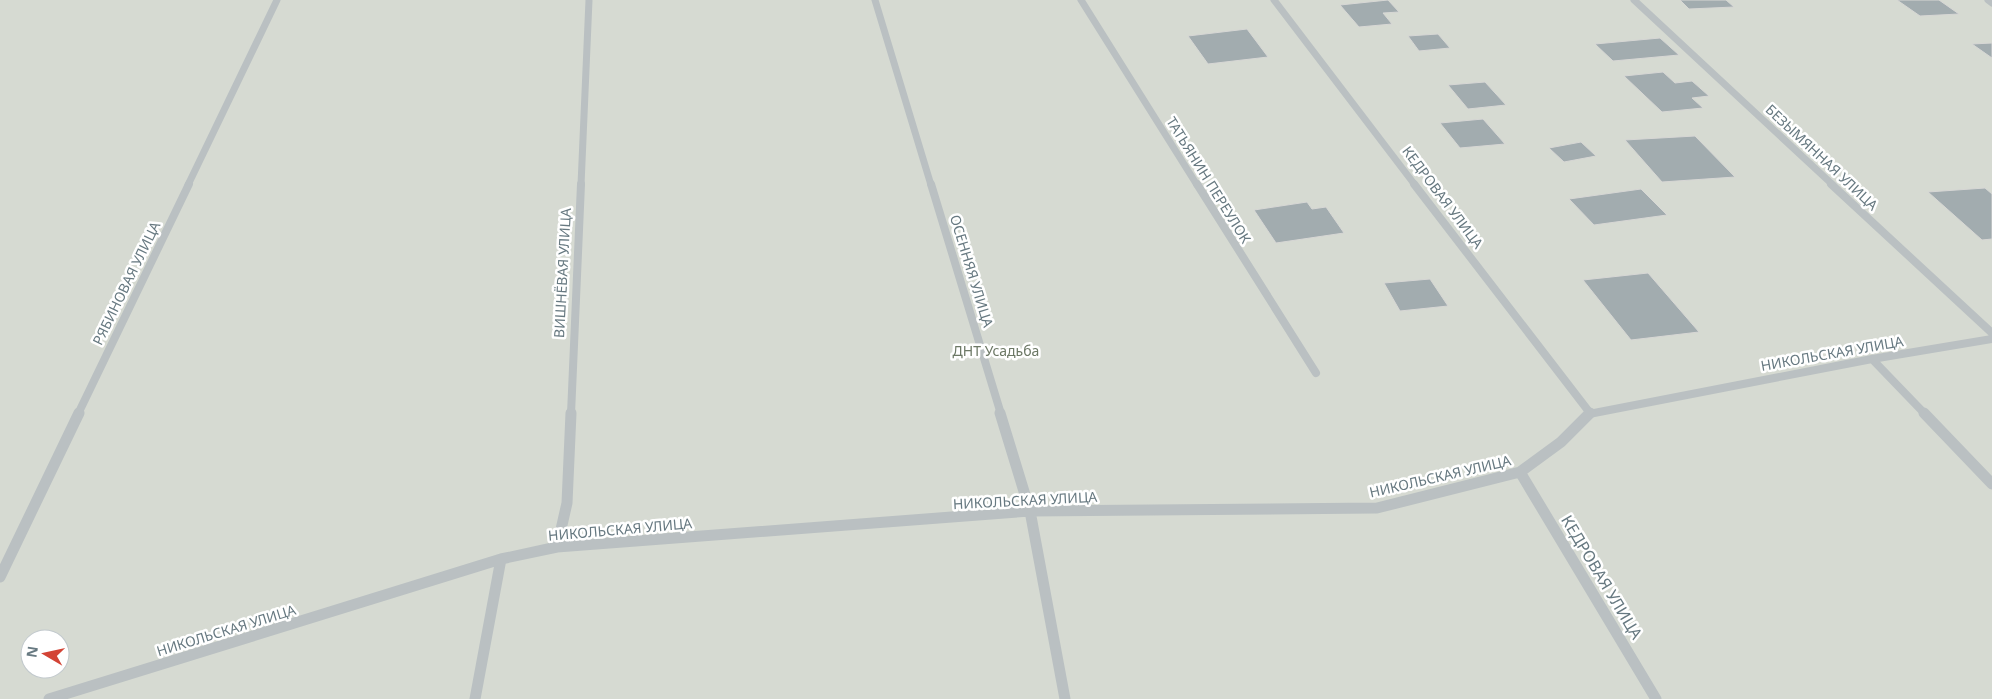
<svg xmlns="http://www.w3.org/2000/svg" width="1992" height="699" font-family="'Noto Sans',sans-serif">
<rect width="100%" height="100%" fill="#f5f5f2"/>
<path fill="#d6dad2" fill-rule="evenodd" d="M0,0H1992V699H0ZM30,639H60V669H30Z"/>
<path fill="#a2acaf" stroke="#d7d7d5" d="M1388,0L1399,12L1383,13L1392,24L1359,27L1340,5Z
M1680,0H1726L1734,7L1689,9Z
M1897,0H1939L1959,14L1920,16Z
M1247,29L1268,57L1208,64L1188,36Z
M1438,34L1450,48L1419,51L1408,36Z
M1660,38L1679,55L1613,61L1595,44Z
M1992,43V58L1972,44Z
M1663,72L1675,83L1692,81L1709,96L1692,98L1703,108L1662,112L1624,76Z
M1485,82L1506,105L1468,109L1448,85Z
M1483,119L1505,144L1460,148L1440,123Z
M1695,136L1735,177L1662,182L1625,140Z
M1581,142L1596,156L1564,162L1549,148Z
M1985,188L1992,194V239L1982,240L1928,192Z
M1641,189L1667,215L1594,225L1569,199Z
M1307,202L1312,209L1326,207L1344,233L1276,243L1254,210Z
M1648,273L1699,332L1631,340L1583,280Z
M1430,279L1448,306L1400,311L1384,283Z"/>
<g fill="none" stroke-linecap="round" stroke-linejoin="round">
<path stroke="#bac0c2" stroke-width="7" d="M875,0L931,185
M1081,0L1197,185
M1274,0L1415,185
M1634,0L1833,185
M1988,0L1992,3
M188,185L277,0
M581,185L589,0"/>
<path stroke="#bac0c2" stroke-width="8" d="M931,184L1001,414
M1197,184L1316,373
M1414,184L1590,413
M1831,184L1992,333
M1872,359L1925,414
M78,414L189,184
M571,414L581,184
M1589,414L1872,359L1992,339"/>
<path stroke="#bac0c2" stroke-width="11" d="M1000,413L1030,511L1065,699
M1924,413L1992,484
M1520,472L1656,699
M557,547L567,503L571,413
M0,577L79,413
M49,699L501,559L557,547L1030,511L1377,508L1520,472L1561,442L1590,413
M475,699L501,559"/>
</g>
<g text-anchor="middle" dominant-baseline="central" stroke-width="5" stroke-linejoin="round" paint-order="stroke">
<g font-size="14" fill="#677981" stroke="#fff">
<text transform="translate(1822 157) rotate(43)">БЕЗЫМЯННАЯ УЛИЦА</text>
<text transform="translate(1209 180) rotate(58)">ТАТЬЯНИН ПЕРЕУЛОК</text>
<text transform="translate(1443 197) rotate(53)">КЕДРОВАЯ УЛИЦА</text>
<text transform="translate(972 271) rotate(73)">ОСЕННЯЯ УЛИЦА</text>
<text transform="translate(562 273) rotate(-87)">ВИШНЁВАЯ УЛИЦА</text>
<text transform="translate(126 283) rotate(-64)">РЯБИНОВАЯ УЛИЦА</text>
<text transform="translate(1832 353) rotate(-10)">НИКОЛЬСКАЯ УЛИЦА</text>
<text transform="translate(1440 476) rotate(-13)">НИКОЛЬСКАЯ УЛИЦА</text>
<text transform="translate(1025 500) rotate(-3)">НИКОЛЬСКАЯ УЛИЦА</text>
<text transform="translate(620 529) rotate(-5)">НИКОЛЬСКАЯ УЛИЦА</text>
<text transform="translate(226 630) rotate(-17)">НИКОЛЬСКАЯ УЛИЦА</text>
</g>
<g font-size="14" fill="#6c7865" stroke="#fff">
<text x="996" y="350">ДНТ Усадьба</text>
</g>
<g font-size="16" fill="#677981" stroke="#fff">
<text transform="translate(1602 577) rotate(59)">КЕДРОВАЯ УЛИЦА</text>
</g>
</g>
<g transform="translate(45 654) rotate(279)"><circle r="24" fill="#ffffff" stroke="#c2c9cd"/>
<path d="M0-4L9 19L0 12L-9 19Z" fill="#d34335"/>
<text y="-8" font-size="14" font-weight="bold" text-anchor="middle" fill="#677981">N</text>
</g>
</svg>
